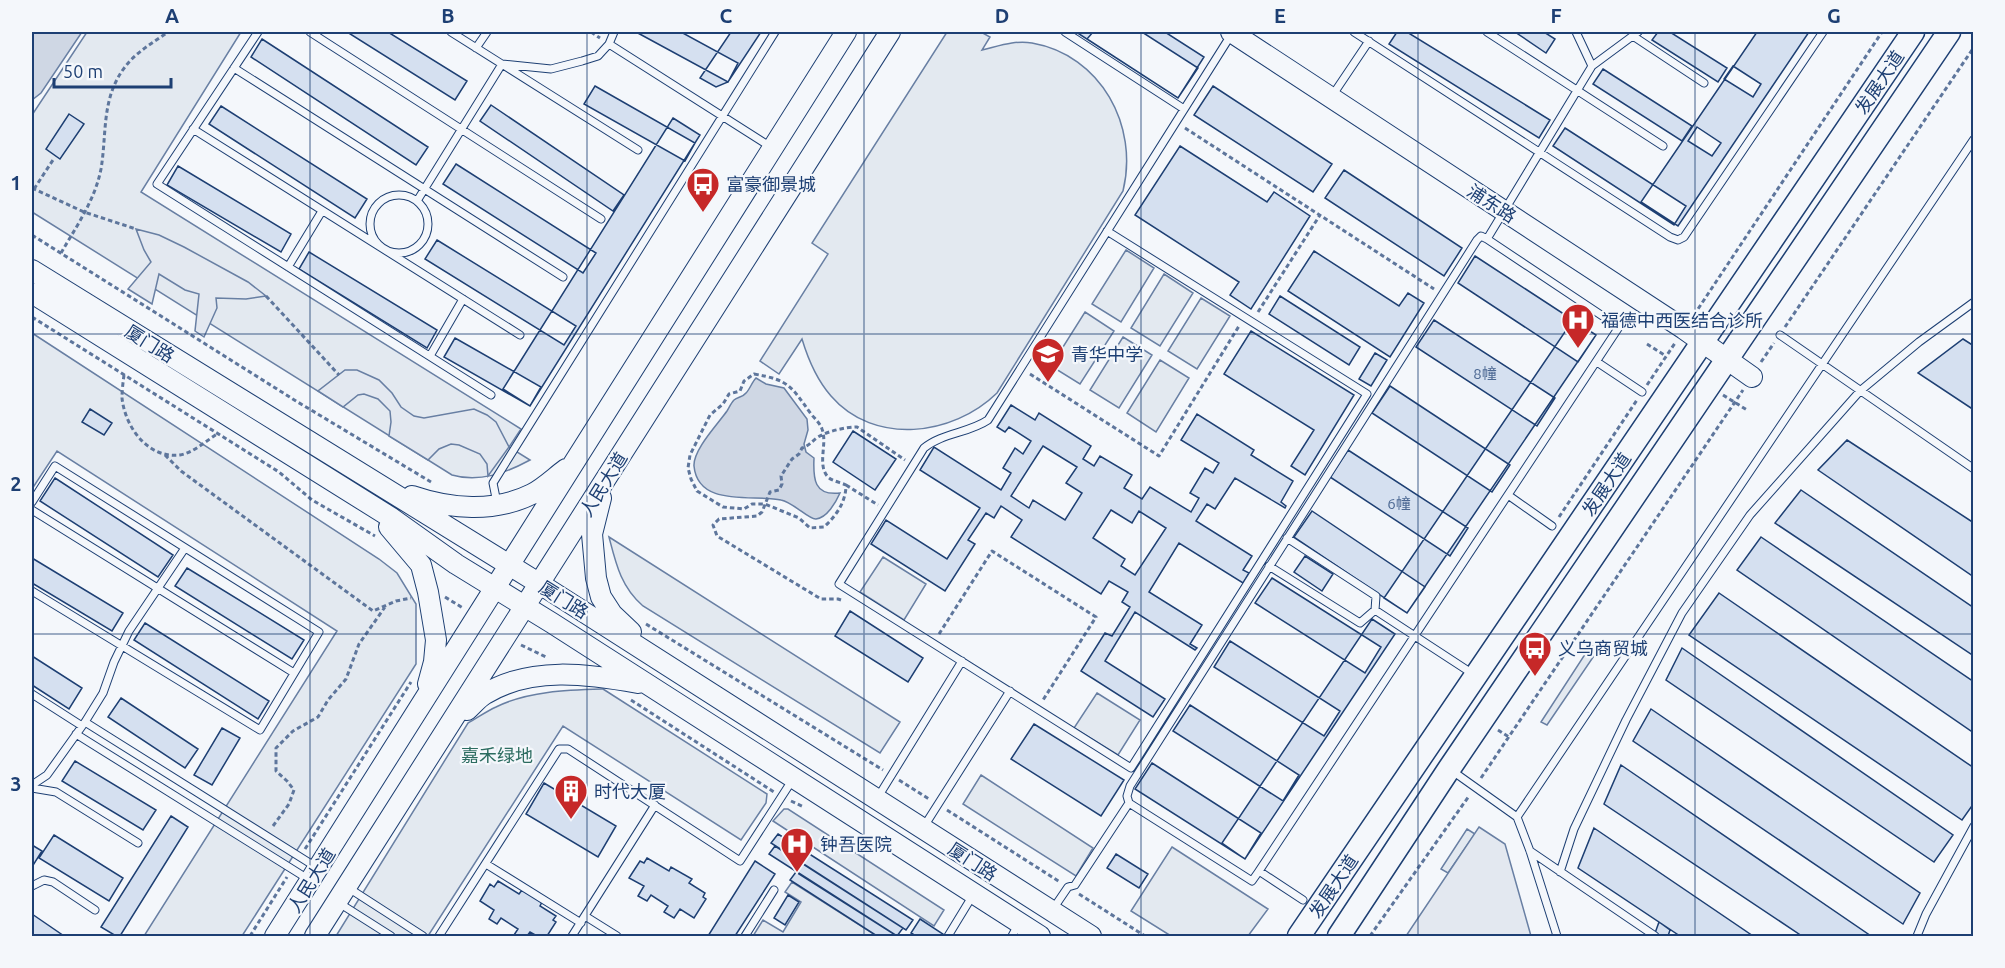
<svg xmlns="http://www.w3.org/2000/svg" width="2005" height="968" font-family="Ubuntu,'Noto Sans SC',sans-serif">
<rect width="100%" height="100%" fill="#f4f7fb"/>
<path fill="#e3e9f0" stroke="#687fa3" stroke-width="1.5" d="M87,32H241L141,192L521,429L509,447L530,460C506,473 479,483 452,475L32,212V115Z
M947,32H981L990,37L982,50C999,46 1015,40 1032,43C1101,55 1139,126 1123,191L997,393C953,436 874,446 831,396C817,380 808,359 802,339L779,374L760,361L828,254L812,243Z
M1126,250L1154,268L1121,322L1092,304Z
M1164,274L1193,293L1160,346L1131,328Z
M1201,298L1230,316L1197,369L1168,351Z
M1085,312L1114,331L1080,384L1051,366Z
M32,333L379,559L397,573L416,604V664L242,936H144L337,631L57,451L32,489Z
M1123,337L1152,355L1119,408L1090,390Z
M1160,360L1189,378L1156,432L1127,413Z
M609,537L900,722L880,753L643,606C621,587 616,564 609,537Z
M883,557L926,584L904,620L860,592Z
M1591,645L1598,650L1547,725L1541,722Z
M603,689L767,794L766,803L741,840L563,726L428,936H336L468,723C477,718 487,711 496,707C528,691 568,690 603,689Z
M1097,693L1140,720L1118,755L1074,728Z
M981,775L1093,848L1076,876L963,804Z
M784,809H788L944,910L934,926L773,821Z
M1467,829L1475,834L1448,873L1441,869Z
M1172,847L1268,909L1248,936H1171L1131,911Z
M792,882L877,936H753L763,920L783,932L801,902L785,892Z"/>
<path fill="#e3e8f0" stroke="#687fa3" stroke-width="1.5" d="M136,229L159,235L184,247L248,282L266,296L246,299L216,298L217,308L204,337L195,331L199,294L185,290L159,274L152,304L128,289L151,262L144,250Z
M345,370H357L379,380L392,393L401,407L414,416L424,418L474,409L487,415L496,422L509,447L488,476L487,464L480,454L459,445L451,444L439,449L428,460L389,436L391,422L390,411L378,399L364,394L358,395L343,407L318,391Z
M1479,827L1505,844L1531,936H1406Z"/>
<path fill="#cfd7e4" stroke="#687fa3" stroke-width="1.5" d="M32,32H82L41,93L32,100Z
M756,378L766,384L784,388L807,419L808,430L804,444L806,452L814,458C813,479 814,496 840,493C836,502 827,518 816,519C809,520 793,502 781,500C754,494 698,508 694,466C693,450 717,425 727,411C729,408 731,403 734,400C738,397 743,397 746,393C750,389 752,382 756,378Z"/>
<path fill="#d5e0f0" stroke="#1d3f73" stroke-width="1.5" fill-rule="evenodd" d="M347,32H388L467,81L455,100Z
M636,32H681L738,63L728,82Z
M731,32H761L728,82L716,87L700,78Z
M1076,32H1165L1204,57L1178,98Z
M1093,32H1142L1198,68L1178,98L1087,39Z
M1397,32H1407L1550,120L1539,138L1389,44Z
M1515,32H1544L1555,39L1546,53Z
M1658,32H1670L1727,68L1718,82L1652,40Z
M1757,32H1809L1678,226L1641,202Z
M262,39L428,147L416,165L251,57Z
M1733,66L1761,84L1753,97L1724,79Z
M1603,69L1692,126L1682,141L1593,84Z
M595,86L695,143L685,161L584,104Z
M1213,86L1332,164L1313,192L1194,115Z
M491,105L624,195L613,211L480,121Z
M221,106L367,199L355,218L209,124Z
M69,114L84,124L60,159L46,149Z
M673,118L700,135L530,406L503,389Z
M1697,127L1721,143L1712,156L1688,141Z
M1565,128L1686,206L1674,225L1553,146Z
M1180,146L1267,202L1274,192L1310,216L1251,309L1230,295L1239,282L1135,215Z
M456,164L596,253L583,273L443,184Z
M178,166L291,234L281,252L167,185Z
M1344,170L1462,248L1444,276L1325,198Z
M437,240L576,326L564,345L425,259Z
M1314,251L1399,306L1408,293L1424,303L1390,357L1288,291Z
M309,252L437,330L427,348L299,269Z
M1475,256L1596,335L1578,362L1458,283Z
M1280,296L1360,347L1349,365L1269,314Z
M1434,320L1555,398L1537,426L1416,347Z
M1573,320L1596,335L1407,613L1384,598Z
M1251,331L1354,395L1305,475L1291,466L1314,430L1224,374Z
M455,338L541,387L530,406L444,357Z
M1963,339L1974,346V410L1918,373Z
M1375,353L1387,360L1371,386L1359,379Z
M1390,386L1510,465L1492,492L1372,413Z
M1011,405L1035,420L1039,413L1091,446L1083,459L1094,466L1100,456L1132,475L1124,488L1142,499L1150,487L1191,512L1199,498L1190,493L1205,468L1213,473L1219,463L1181,440L1197,414L1254,450L1251,455L1293,481L1281,502L1286,506L1285,508L1235,478L1215,509L1207,504L1196,521L1252,556L1243,570L1249,573L1243,583L1179,543L1149,592L1202,625L1190,644L1197,648L1195,650L1135,612L1105,661L1165,699L1153,717L1081,671L1105,633L1112,636L1130,607L1122,602L1128,592L1109,581L1101,594L1011,537L1022,520L1001,506L994,518L986,513L968,540L975,544L945,591L871,544L886,520L947,559L980,508L920,470L934,447L1001,490L1011,473L1003,468L1015,448L1023,454L1031,441L1009,427L1005,432L997,427ZM1043,446L1077,467L1066,483L1082,493L1065,520L1033,500L1029,508L1011,496ZM1111,510L1132,523L1139,511L1166,528L1135,575L1121,566L1125,559L1093,538Z
M90,409L112,423L104,435L82,422Z
M853,431L896,459L875,490L833,462Z
M1847,440L1974,523V577L1818,470Z
M1348,450L1468,528L1450,556L1330,477Z
M55,478L173,555L158,577L40,501Z
M1801,490L1974,608V656L1775,523Z
M1312,511L1425,587L1407,613L1294,537Z
M1761,537L1974,682V733L1737,570Z
M1305,556L1333,574L1322,591L1294,572Z
M32,558L123,613L112,631L32,583Z
M187,568L304,640L292,659L175,586Z
M1272,578L1381,647L1365,673L1255,603Z
M1719,593L1974,768V803L1962,820L1689,635Z
M850,611L923,658L908,682L835,636Z
M1372,619L1395,634L1245,859L1222,843Z
M145,623L269,701L258,719L134,640Z
M1230,641L1340,711L1324,736L1214,667Z
M1682,648L1953,835L1934,862L1666,680Z
M32,656L82,688L69,709L32,685Z
M121,698L198,749L185,768L108,717Z
M1190,705L1299,775L1283,801L1173,731Z
M1651,709L1920,893L1903,924L1633,741Z
M1034,724L1124,780L1101,816L1011,759Z
M222,728L240,738L212,785L194,775Z
M75,761L156,810L143,830L62,781Z
M1152,763L1261,833L1245,859L1135,789Z
M1621,765L1871,936H1802L1604,804Z
M544,783L616,826L598,857L526,814Z
M171,816L188,827L120,936H116L101,927Z
M1594,828L1753,936H1680L1578,868Z
M778,834L913,920L906,930L771,843Z
M54,835L123,878L109,901L39,858Z
M32,845L42,851L32,867Z
M775,846L903,928L897,936L769,854Z
M1116,854L1148,874L1139,888L1107,868Z
M647,858L669,871L671,867L692,879L689,883L705,893L703,897L706,899L694,918L680,909L674,918L664,912L668,906L651,895L647,901L638,896L644,886L629,878L640,861L644,863Z
M755,861L775,874L735,936H708Z
M796,872L897,936H877L790,880Z
M498,881L519,894L522,890L542,902L540,906L556,916L553,920L556,922L547,936H537L530,932L527,936H516L514,935L518,929L501,918L497,924L489,919L494,910L480,901L490,884L494,887Z
M788,895L799,902L785,925L774,918Z
M32,914L64,936H32Z
M920,919L943,934L941,936H916L911,933Z
M1659,922L1670,930L1668,936H1654Z"/>
<g fill="none" stroke-linecap="round" stroke-linejoin="round">
<defs>
<path id="lane" d="M258,32L157,184L491,395
M310,32L601,219
M451,32L638,150
M1065,32L1184,109
M1354,32L1670,237L1678,240L1684,237L1823,32
M1487,32L1663,146
M1576,32L1592,66
M1633,36L1704,83
M609,44L771,147
M476,48L487,32
M234,68L563,277
M1332,96L1369,41
M193,129L520,335
M370 224a29 29 0 1 1 58 0a29 29 0 1 1-58 0Z
M417,201L502,64L551,69L582,61L598,56L609,44L614,32
M1107,231L1367,394L1131,768L839,584L924,448C942,433 969,433 988,420L1231,35
M288,267L322,211
M1780,335L1974,469
M430,356L463,299
M1597,362L1642,392
M1508,495L1552,526
M32,502L55,466L319,632L260,730L32,591
M497,503L493,483L775,32
M32,510L294,673
M1287,538L1376,596L1375,610L1473,674
M1269,566L1360,623L1375,610
M32,694L82,726
M85,722L316,867
M76,734L308,879
M1451,770L1517,817L1530,851L1557,936
M32,785L47,775L85,722L103,693L114,662L129,631L185,548
M32,788L56,792L138,843
M878,797L962,661
M1129,803L1127,796L1130,786L1477,240L1481,236L1487,239
M1517,817L1974,139
M923,828L1010,691
M1530,851L1655,936
M486,864L581,923
M1259,871L1303,900
M1560,872L1574,829L1626,720L1682,613L1750,515L1860,391L1919,342L1974,302
M32,886L44,880L53,882L95,910
M347,887L423,936
M339,903L391,936
M1053,909L1068,887L1075,885L1129,803L1252,881L1259,871L1619,327L1487,239L1592,66L1638,32
M585,916L617,936
M439,936L559,749H568L740,861L793,779
M572,936L655,805
M745,936L774,890
M948,936L973,895
M1012,936L1018,925
M1917,936L1926,914L1974,826"/>
<path id="secondary" d="M1231,32L1684,329L1752,377
M32,270L540,584L1091,936
M32,293L390,517L456,564L552,623L1040,936
M412,496C450,509 494,513 532,494C544,488 555,477 566,469
M601,498L592,534L596,578L601,597L612,614L631,632
M389,527L421,565L428,592L436,640L434,662L428,684
M467,710C473,705 478,698 485,694C531,666 588,674 638,683
M275,936L846,32
M315,936L890,32"/>
<path id="primary" d="M1299,936L1913,32
M1339,936L1449,769L1949,32"/>
</defs>
<use href="#lane" stroke="#1d3f73" stroke-width="9"/>
<use href="#secondary" stroke="#1d3f73" stroke-width="22"/>
<use href="#primary" stroke="#1d3f73" stroke-width="25"/>
<path stroke="#5e769c" stroke-width="3" stroke-dasharray="4.5 3" stroke-linecap="butt" d="M591,32L600,38
M1185,128L1434,289
M32,188L84,212L136,229
M34,189L53,160
M32,235L296,401L431,482
M61,253C76,227 95,200 101,169C107,134 101,98 125,67C136,52 154,42 168,32
M266,296L339,375
M1258,312L1320,215
M1694,315L1882,32
M32,317L279,472L312,500L375,536
M1785,327L1974,47
M1647,344L1666,356
M1761,362L1774,343
M754,374C789,380 791,386 811,414C815,419 820,423 822,429C828,444 816,466 829,478C833,481 842,483 846,485C846,502 836,516 824,527L810,528L799,518L765,504H752L744,509L723,507L697,491L691,479L688,468L690,455L710,415L723,404L729,394L740,391L744,381Z
M1030,374L1159,456L1239,326
M124,375C123,382 122,391 122,398C125,427 148,459 180,455C193,453 206,441 217,434
M1647,385L1675,343
M1723,395L1747,410
M165,455L181,471L373,611L396,601L411,598
M846,485L878,505
M1559,517L1637,400
M445,597L463,608
M841,600L838,599H821L717,536L713,525L719,519L757,516L762,512L770,492L779,490L782,484L781,476L792,459L799,454L802,448C809,446 812,441 818,437C828,431 846,427 857,427L905,460
M646,624L883,770
M939,634L992,551L1096,617L1043,700
M521,645L548,658
M631,700L774,792
M1498,730L1509,737
M1481,778L1743,390
M899,780L929,799
M791,801L804,807
M947,810L1060,882
M273,826L289,804L294,790L287,781L276,771V748L293,731L318,717L328,700L346,679L359,644L385,607
M305,849L411,682
M1079,894L1145,936
M250,936L287,877
M1370,936L1469,796"/>
<use href="#lane" stroke="#f4f7fb" stroke-width="7"/>
<use href="#secondary" stroke="#f4f7fb" stroke-width="20"/>
<use href="#primary" stroke="#f4f7fb" stroke-width="22"/>
</g>
<path fill="none" stroke="#1d3f73" stroke-width="1.5" stroke-opacity="0.55" d="M310,32V936M587,32V936M864,32V936M1141,32V936M1418,32V936M1695,32V936M32,334H1974M32,634H1974"/>
<defs>
<symbol id="bus-pin" viewBox="-11 -11 22 30"><path d="M0 17L-7.5 6A9.5 9.5 0 1 1 7.5 6Z" fill="#c62828" stroke="#f4f7fb"/><path d="M-5-6H5V4H4V6H2V4H-2V6H-4V4H-5ZM-3.5-4V0h7V-4ZM-3.5 1.2v1.5H-2V1.2ZM2 1.2v1.5H3.5V1.2Z" fill="#fff"/></symbol>
<symbol id="hospital-pin" viewBox="-11 -11 22 30"><path d="M0 17L-7.5 6A9.5 9.5 0 1 1 7.5 6Z" fill="#c62828" stroke="#f4f7fb"/><path d="M-5-5h3v3.5h4V-5h3V5h-3V1.5h-4V5h-3Z" fill="#fff"/></symbol>
<symbol id="school-pin" viewBox="-11 -11 22 30"><path d="M0 17L-7.5 6A9.5 9.5 0 1 1 7.5 6Z" fill="#c62828" stroke="#f4f7fb"/><path d="M0-5L7-2L0 1L-7-2ZM-4 1L0 2.5L4 1V4Q0 6-4 4Z" fill="#fff"/></symbol>
<symbol id="building-pin" viewBox="-11 -11 22 30"><path d="M0 17L-7.5 6A9.5 9.5 0 1 1 7.5 6Z" fill="#c62828" stroke="#f4f7fb"/><path d="M-4-6H4V6H1V3H-1V6H-4ZM-2.5-4.3h1.7v1.8h-1.7ZM.8-4.3h1.7v1.8H.8ZM-2.5-1h1.7V.8h-1.7ZM.8-1h1.7V.8H.8Z" fill="#fff"/></symbol>
</defs>
<g fill-rule="evenodd">
<use href="#bus-pin" x="684" y="165" width="38" height="52"/>
<use href="#hospital-pin" x="1559" y="301" width="38" height="52"/>
<use href="#school-pin" x="1029" y="335" width="38" height="52"/>
<use href="#bus-pin" x="1516" y="629" width="38" height="52"/>
<use href="#building-pin" x="552" y="772" width="38" height="52"/>
<use href="#hospital-pin" x="778" y="825" width="38" height="52"/>
</g>
<g text-anchor="middle" dominant-baseline="central" stroke-width="4.5" stroke-linejoin="round" paint-order="stroke">
<g font-size="15" fill="#4b6792">
<text x="1485" y="373">8幢</text>
<text x="1399" y="503">6幢</text>
</g>
<g font-size="18" fill="#1d3f73" stroke="#f4f7fb">
<text transform="translate(1879 82) rotate(-56)">发展大道</text>
<text transform="translate(1492 203) rotate(33)">浦东路</text>
<text transform="translate(150 343) rotate(32)">厦门路</text>
<text transform="translate(603 484) rotate(-58)">人民大道</text>
<text transform="translate(1606 484) rotate(-56)">发展大道</text>
<text transform="translate(564 599) rotate(32)">厦门路</text>
<text transform="translate(973 861) rotate(33)">厦门路</text>
<text transform="translate(311 880) rotate(-58)">人民大道</text>
<text transform="translate(1333 886) rotate(-56)">发展大道</text>
</g>
<g font-size="18" fill="#1d3f73" stroke="#f4f7fb" text-anchor="start">
<text x="726" y="184">富豪御景城</text>
<text x="1601" y="320">福德中西医结合诊所</text>
<text x="1071" y="354">青华中学</text>
<text x="1558" y="648">义乌商贸城</text>
<text x="594" y="791">时代大厦</text>
<text x="820" y="844">钟吾医院</text>
</g>
<g font-size="18" fill="#2c6c60" stroke="#f4f7fb">
<text x="497" y="755">嘉禾绿地</text>
</g>
</g>
<rect width="2005" height="968" fill="none" stroke="#f4f7fb" stroke-width="66"/>
<path d="M54 78v9h117v-9" fill="none" stroke="#1d3f73" stroke-width="3"/>
<text x="63" y="78" font-size="18" fill="#1d3f73" stroke="#f4f7fb" stroke-width="4.5" paint-order="stroke">50 m</text>
<rect x="33" y="33" width="1939" height="902" fill="none" stroke="#1d3f73" stroke-width="2"/>
<g font-size="20" text-anchor="middle" font-weight="bold" fill="#1d3f73">
<text x="172" y="23">A</text>
<text x="448" y="23">B</text>
<text x="726" y="23">C</text>
<text x="1002" y="23">D</text>
<text x="1280" y="23">E</text>
<text x="1556" y="23">F</text>
<text x="1834" y="23">G</text>
<text x="16" y="190">1</text>
<text x="16" y="491">2</text>
<text x="16" y="791">3</text>
</g>
</svg>
